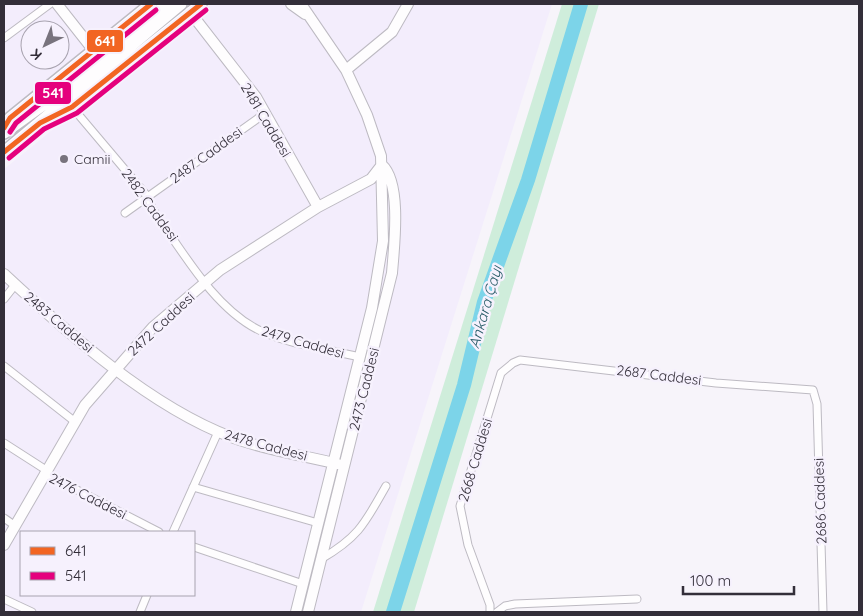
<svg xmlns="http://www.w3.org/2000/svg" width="863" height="616" font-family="Quicksand,sans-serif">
<rect width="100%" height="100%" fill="#f7f4fa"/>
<path fill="#f3edfc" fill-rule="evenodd" d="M4,4H156L4,118ZM30,30H60V60H30Z
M208,4H552L361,612H4V169ZM21,532H194V595H21Z"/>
<path fill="#cfeddb" d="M562,4H599L414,612H373Z"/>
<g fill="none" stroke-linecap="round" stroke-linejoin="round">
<path stroke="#7cd4e9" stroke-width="14" d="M393,612L464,385L484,302L528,180L581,4"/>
<defs>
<path id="street" d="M4,38L50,4
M72,107L148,197L152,208C181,249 215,311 263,332C292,345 328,349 359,357
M125,213L264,114
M4,299L15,285
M4,366L74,421
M4,443L46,470
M44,473L159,532
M193,487L318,523
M4,518L14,525
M173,532L218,432
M194,547L303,584
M321,559C359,537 365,523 386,486
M4,599L32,612
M140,612L147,595
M490,612V605L468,545L460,506L501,373L513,363L520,360L716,383L813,390L817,404L823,612
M497,612L505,606L515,604L637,599"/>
<path id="secondary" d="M57,4L94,51
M291,4L305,14
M190,12L256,97L318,207
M346,70L392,32L408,4
M4,274C66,332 151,407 231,437C265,450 302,455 338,464
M4,545L85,405L153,327L220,270L318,207L371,179L381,166
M296,612L372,308L383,241L381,156L367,115L346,70L301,4
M308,612L392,273C394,247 402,183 382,165"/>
<path id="primary" d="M58,115L72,107L201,4
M4,128L10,118L151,4
M4,133L43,105L167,4
M4,152L181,4"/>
</defs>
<use href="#street" stroke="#bdbac2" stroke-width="9"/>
<use href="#secondary" stroke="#bdbac2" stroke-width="12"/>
<use href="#primary" stroke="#bdbac2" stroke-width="14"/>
<use href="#street" stroke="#fefdfe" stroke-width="7"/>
<use href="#secondary" stroke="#fefdfe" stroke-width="10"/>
<use href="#primary" stroke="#fefdfe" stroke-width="11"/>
<defs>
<path id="bus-1" d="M4,128L10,118L151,4
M4,152L40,123L72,107L201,4"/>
<path id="bus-2" d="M10,132L16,123L156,10
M9,158L44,129L77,113L206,10"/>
</defs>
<use href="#bus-1" stroke="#f6f1fd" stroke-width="9"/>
<use href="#bus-2" stroke="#f6f1fd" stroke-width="9"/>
<use href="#bus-1" stroke="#f26522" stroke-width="5"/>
<use href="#bus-2" stroke="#e5007d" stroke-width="5"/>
</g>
<circle fill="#78737d" stroke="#f6f1fd" stroke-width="2" cx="64" cy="159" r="5"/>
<g text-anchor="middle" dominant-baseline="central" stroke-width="5" stroke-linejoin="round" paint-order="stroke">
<g font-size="14" fill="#332e39" stroke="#f6f1fd">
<text transform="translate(266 120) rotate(59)">2481 Caddesi</text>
<text transform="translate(206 155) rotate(-36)">2487 Caddesi</text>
<text transform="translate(150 205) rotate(54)">2482 Caddesi</text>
<text transform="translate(59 322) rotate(40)">2483 Caddesi</text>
<text transform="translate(161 324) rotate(-43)">2472 Caddesi</text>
<text transform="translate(303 342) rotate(16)">2479 Caddesi</text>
<text transform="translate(659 375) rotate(7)">2687 Caddesi</text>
<text transform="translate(364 389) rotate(-76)">2473 Caddesi</text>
<text transform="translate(266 445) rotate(15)">2478 Caddesi</text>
<text transform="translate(475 460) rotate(-73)">2668 Caddesi</text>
<text transform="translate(88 496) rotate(27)">2476 Caddesi</text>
<text transform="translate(820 501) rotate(-92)">2686 Caddesi</text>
</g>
<g font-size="14" fill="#332e39" stroke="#f6f1fd" text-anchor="start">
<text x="74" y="159">Camii</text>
</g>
<g font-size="15" font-style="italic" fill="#275b67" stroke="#f6f1fd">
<text transform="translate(485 307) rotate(-74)">Ankara Çayı</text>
</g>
</g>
<g stroke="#f6f1fd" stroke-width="2">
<rect x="86" y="29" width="38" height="24" rx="5" fill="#f26522"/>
<rect x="34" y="81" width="38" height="24" rx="5" fill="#e5007d"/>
</g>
<g font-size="14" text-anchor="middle" font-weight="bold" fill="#fff">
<text x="105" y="46">641</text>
<text x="53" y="98">541</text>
</g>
<rect width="863" height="616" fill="none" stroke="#332e39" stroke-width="10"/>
<rect x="20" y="531" width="175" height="65" fill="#f6f1fd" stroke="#a8a3af"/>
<rect x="30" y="547" width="25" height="8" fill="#f26522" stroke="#a8a3af"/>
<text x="65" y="556" font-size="15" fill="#332e39">641</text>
<rect x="30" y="572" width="25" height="8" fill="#e5007d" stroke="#a8a3af"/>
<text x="65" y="581" font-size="15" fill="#332e39">541</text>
<g transform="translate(45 45) rotate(223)"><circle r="24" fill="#f6f1fd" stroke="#a8a3af"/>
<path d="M0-4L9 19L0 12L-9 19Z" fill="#78737d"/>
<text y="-8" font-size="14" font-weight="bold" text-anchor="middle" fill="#332e39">K</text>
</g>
<path d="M683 586v8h111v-8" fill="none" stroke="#332e39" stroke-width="2.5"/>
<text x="690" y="586" font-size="15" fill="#332e39" stroke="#f6f1fd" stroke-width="4" paint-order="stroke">100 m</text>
</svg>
